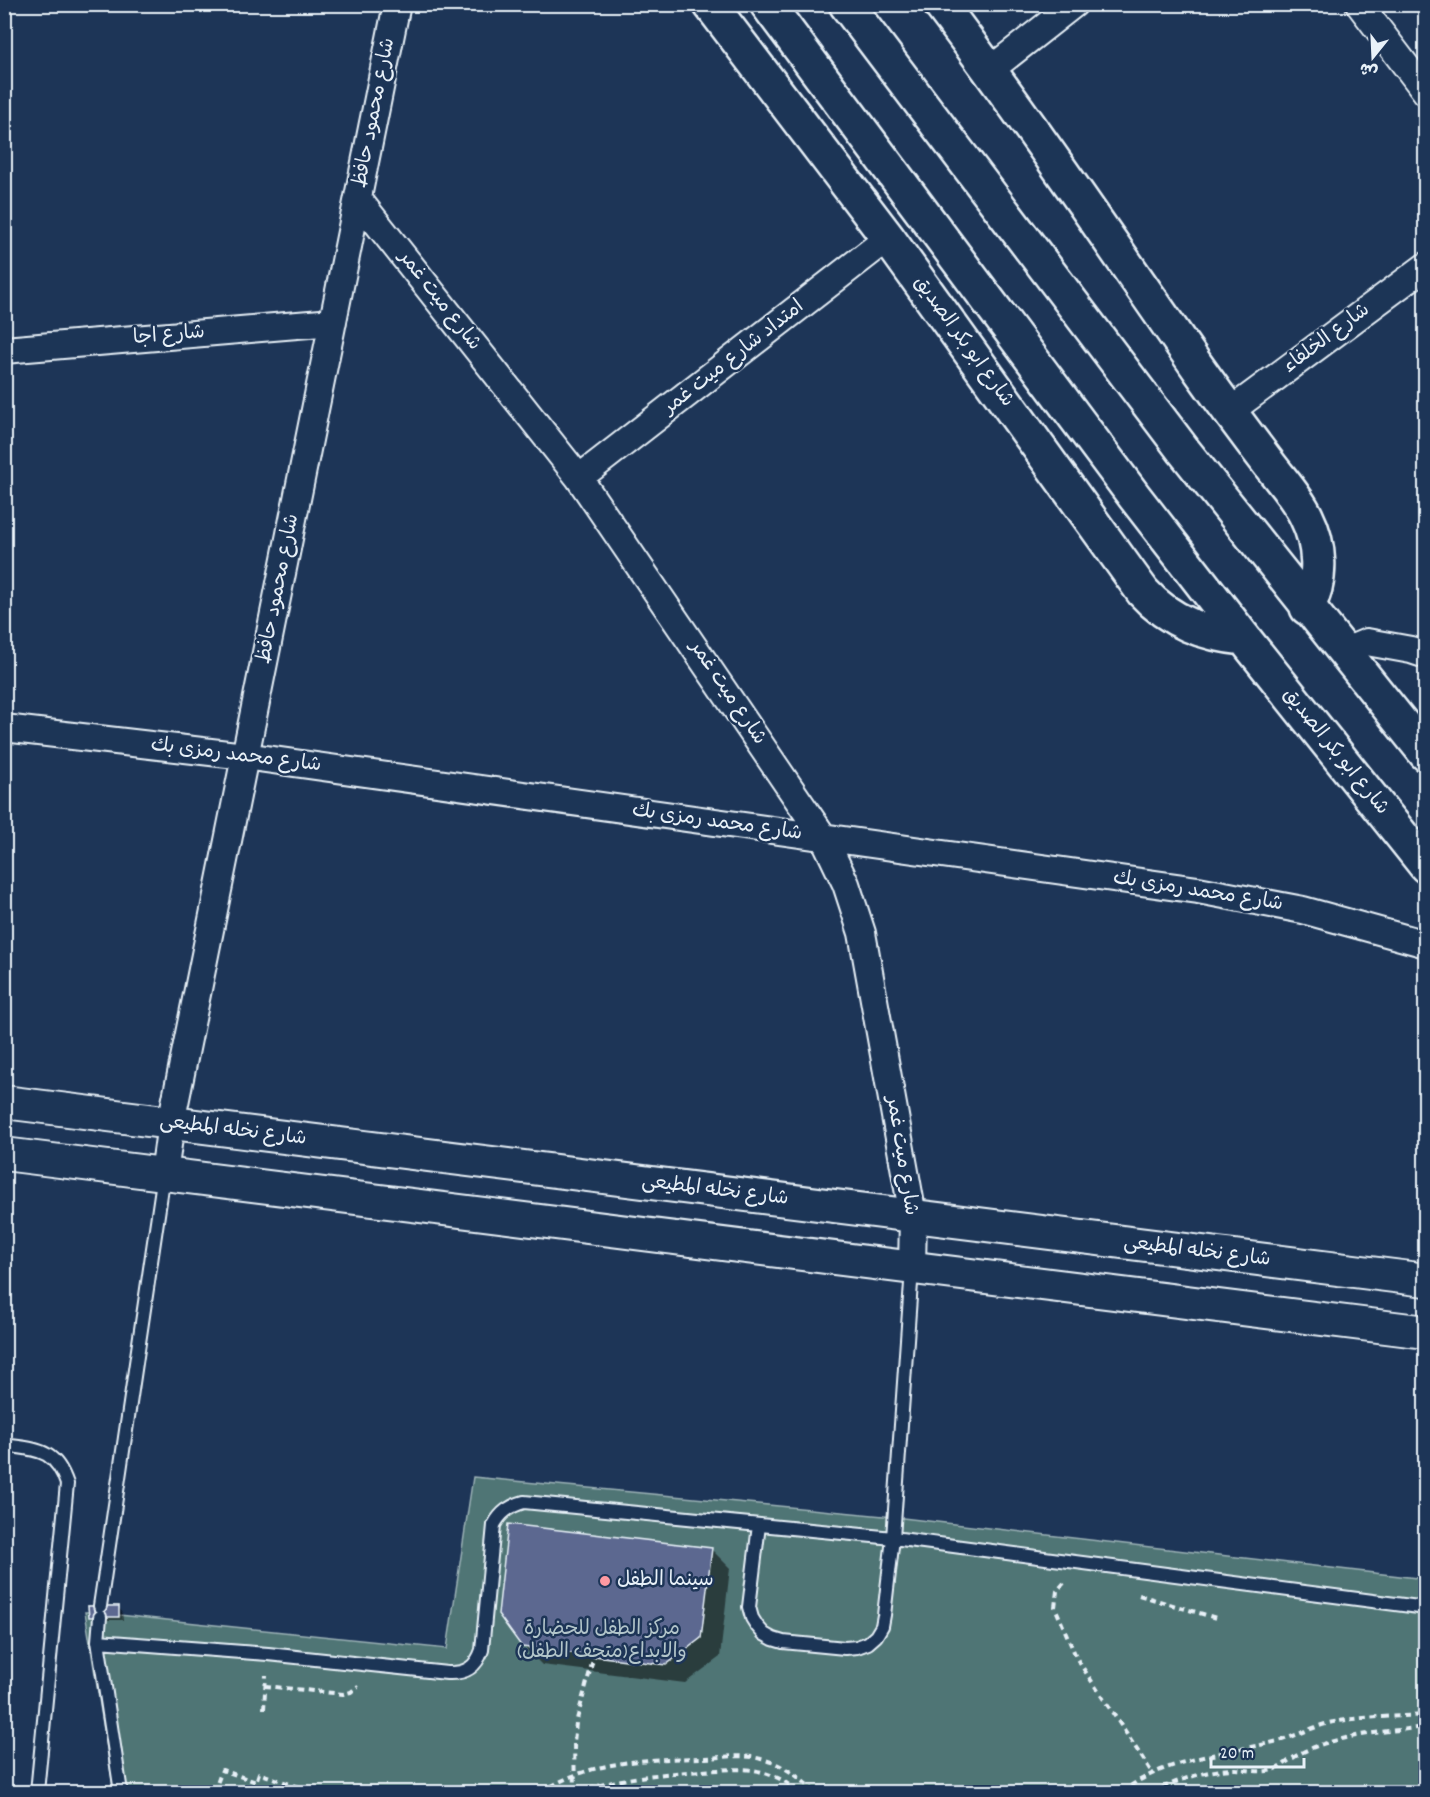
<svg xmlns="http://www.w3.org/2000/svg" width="1430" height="1797" font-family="Dekko,'Playpen Sans Arabic',sans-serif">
<rect width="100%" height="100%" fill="#1d3557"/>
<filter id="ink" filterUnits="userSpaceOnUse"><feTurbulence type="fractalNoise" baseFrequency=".0167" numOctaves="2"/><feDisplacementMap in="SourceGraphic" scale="12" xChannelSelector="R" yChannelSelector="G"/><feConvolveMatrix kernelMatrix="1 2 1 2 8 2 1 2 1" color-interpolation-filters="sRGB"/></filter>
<g filter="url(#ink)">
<path fill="#4f7475" stroke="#9cb2b6" stroke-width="1.5" d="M473,1477L894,1517L1425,1579V1792H114L85,1612H89L88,1606H119V1615L447,1649Z"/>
<path fill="#0007" d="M711,1549L730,1568L720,1657L685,1683L542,1665L523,1646Z
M118,1607L122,1612L123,1620H94L90,1616Z"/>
<path fill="#5b6890" stroke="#e8f1f8" stroke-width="1.5" d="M508,1524L712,1548L701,1638L666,1665L522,1647L498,1614Z
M88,1606H119V1617H89Z"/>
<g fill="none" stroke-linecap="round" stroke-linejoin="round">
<defs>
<path id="service" d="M4,1445C37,1450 55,1448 67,1484L37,1792
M759,1525L749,1607L752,1618L757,1626L764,1634L773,1639L783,1642L845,1648L857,1647L868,1643L876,1636L882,1626L884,1615L893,1538L912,1269
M100,1606L164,1174
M100,1617L98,1641L121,1792
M98,1641L268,1654L447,1673C465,1674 476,1668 482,1650L494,1525C501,1512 510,1506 524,1502L893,1538L1426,1608"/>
<path id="minor" d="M1359,4L1426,92
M990,70L1074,4
M358,199L579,478L824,838L846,884L862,933L913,1216L912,1268
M4,350L333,322
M1229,412L1426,266
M579,478L888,238
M1343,652L1367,642L1411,650L1426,655
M4,728L245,756L1198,890L1303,910L1426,944
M164,1174L171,1123L397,4"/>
<path id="tertiary" d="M4,1102L1426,1280
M4,1154L1426,1332"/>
<path id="primary" d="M710,4L888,238L1143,592C1170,622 1204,634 1244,638
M767,4L1134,496L1244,638L1426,866
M846,4L1184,451L1426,754
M940,4C1031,124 1115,249 1201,372C1223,403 1246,434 1269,464C1281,480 1297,497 1306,516C1320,544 1323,580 1307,608"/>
</defs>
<use href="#service" stroke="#e8f1f8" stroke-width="16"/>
<use href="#minor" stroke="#e8f1f8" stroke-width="30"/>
<use href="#tertiary" stroke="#e8f1f8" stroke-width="36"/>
<use href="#primary" stroke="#e8f1f8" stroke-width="38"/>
<path stroke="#e8f1f8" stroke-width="4" stroke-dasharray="6 4.5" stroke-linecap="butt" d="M1064,1583L1057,1591L1055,1607L1077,1659L1153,1774
M1139,1595L1216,1618
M265,1686L343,1694L351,1692L358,1686
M264,1709L266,1675
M214,1792L222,1770L256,1782L259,1773L312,1792
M542,1792C590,1760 650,1759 706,1758C724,1757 744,1754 761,1759C783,1764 799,1777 815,1792
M575,1792L574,1742L576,1723L594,1656
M579,1792C619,1777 660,1774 702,1771C719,1770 737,1768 753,1770C770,1773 787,1781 799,1792
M1122,1792C1167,1757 1228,1754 1282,1740C1298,1735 1313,1727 1329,1723C1360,1716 1394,1717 1426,1715
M1153,1792C1178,1780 1209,1769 1236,1769C1249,1770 1260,1773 1273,1770C1281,1768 1286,1762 1293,1758C1300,1753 1309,1749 1317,1746C1352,1734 1389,1731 1426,1727"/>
<use href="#service" stroke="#1d3557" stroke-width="12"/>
<use href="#minor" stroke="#1d3557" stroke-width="26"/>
<use href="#tertiary" stroke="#1d3557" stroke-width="32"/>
<use href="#primary" stroke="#1d3557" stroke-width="33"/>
</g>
</g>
<circle fill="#ff9aa2" stroke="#1d3557" stroke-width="2" cx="605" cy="1581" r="6"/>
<g text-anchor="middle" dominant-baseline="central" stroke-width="5" stroke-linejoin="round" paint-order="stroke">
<g font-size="20" fill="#e8f1f8" stroke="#1d3557">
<text transform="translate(375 113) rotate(-79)">شارع محمود حافظ</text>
<text transform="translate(439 301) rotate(52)">شارع ميت غمر</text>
<text transform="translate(169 336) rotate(-5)">شارع اجا</text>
<text transform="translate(1327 339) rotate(-37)">شارع الخلفاء</text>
<text transform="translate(963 342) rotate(54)">شارع ابو بكر الصديق</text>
<text transform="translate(734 358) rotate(-38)">امتداد شارع ميت غمر</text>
<text transform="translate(279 589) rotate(-79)">شارع محمود حافظ</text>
<text transform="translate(727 693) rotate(56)">شارع ميت غمر</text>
<text transform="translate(1335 752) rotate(51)">شارع ابو بكر الصديق</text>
<text transform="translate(236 756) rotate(7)">شارع محمد رمزى بك</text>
<text transform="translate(717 823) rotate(8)">شارع محمد رمزى بك</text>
<text transform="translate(1198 892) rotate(9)">شارع محمد رمزى بك</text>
<text transform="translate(233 1131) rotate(7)">شارع نخله المطيعى</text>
<text transform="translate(901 1156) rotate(81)">شارع ميت غمر</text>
<text transform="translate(715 1191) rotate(7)">شارع نخله المطيعى</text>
<text transform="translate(1197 1252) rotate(7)">شارع نخله المطيعى</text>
</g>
<g font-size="20" fill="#e8f1f8" stroke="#1d3557" text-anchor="start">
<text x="617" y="1581">سينما الطفل</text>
</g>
<g font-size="20" fill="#b2c5ca" stroke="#1d3557">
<text x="602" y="1630">مركز الطفل للحضارة<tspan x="602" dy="23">والابداع(متحف الطفل)</tspan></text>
</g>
</g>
<rect width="1430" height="1797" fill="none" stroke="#1d3557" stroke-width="24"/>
<rect x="12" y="12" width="1406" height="1773" fill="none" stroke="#e8f1f8" stroke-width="2" filter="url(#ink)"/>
<g transform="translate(1373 57) rotate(198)" stroke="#1d3557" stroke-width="4.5" paint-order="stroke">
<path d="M0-4.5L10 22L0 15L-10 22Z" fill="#e8f1f8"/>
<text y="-9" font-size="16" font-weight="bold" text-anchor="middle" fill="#e8f1f8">ش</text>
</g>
<path d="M1211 1758v9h93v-9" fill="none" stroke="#e8f1f8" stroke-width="3"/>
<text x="1220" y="1758" font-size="18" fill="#e8f1f8" stroke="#1d3557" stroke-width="4.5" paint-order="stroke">20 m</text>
</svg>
